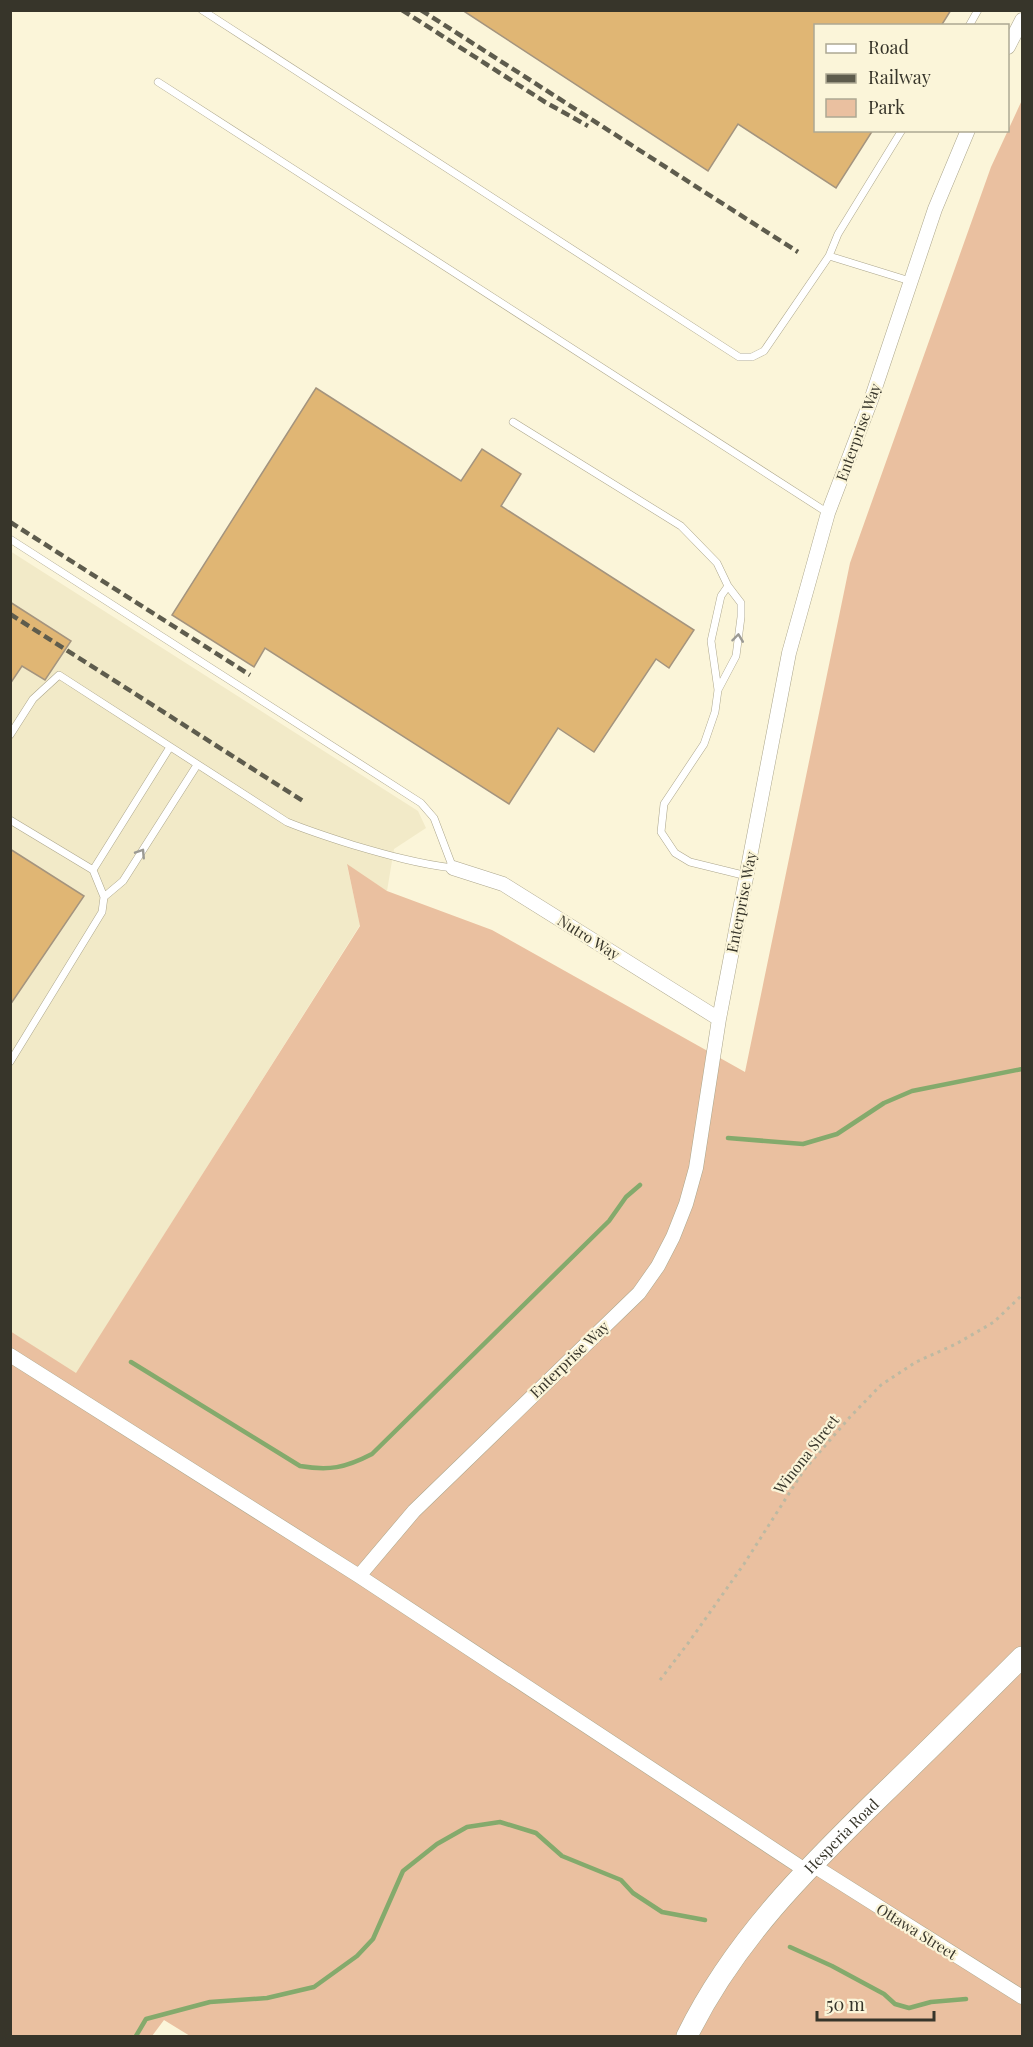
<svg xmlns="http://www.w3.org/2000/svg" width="1033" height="2047" font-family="'Playfair Display',serif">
<rect width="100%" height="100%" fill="#fbf5d9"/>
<path fill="#f2eac8" d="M10,551L418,811L426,828L394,849L387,891L347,865L360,925L76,1374L11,1332Z"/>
<path fill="#eac0a0" d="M1022,100V2036H190L164,2020L152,2036H11L10,1331L76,1373L360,926L347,864L387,891L492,930L745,1072L850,563L991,167Z"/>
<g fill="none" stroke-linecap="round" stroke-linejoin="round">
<path stroke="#84aa6c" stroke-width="4.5" d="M728,1138L803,1144L837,1134L884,1103L912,1091L1022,1069
M131,1362L300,1466C329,1471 345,1468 372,1454L609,1221L626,1197L640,1185
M790,1947L832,1966L884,1994L895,2004L909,2008L931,2002L966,1999
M136,2036L146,2019L210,2002L267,1998L314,1987L357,1956L373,1939L403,1871L437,1844L467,1827L500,1822L536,1833L562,1856L621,1880L633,1893L662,1912L705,1920"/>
</g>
<path fill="#e0b674" stroke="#a4947e" stroke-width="1.5" d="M462,10H951L941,26H816V130H873L836,188L738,124L708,171Z
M316,388L461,481L482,449L521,474L501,506L694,630L669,668L656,659L594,752L558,728L509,804L265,648L254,667L172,615Z
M10,602L71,641L45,680L22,666L10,684Z
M10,849L84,896L10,1005Z"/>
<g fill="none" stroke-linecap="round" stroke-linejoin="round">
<defs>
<path id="service" d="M202,10L739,357H752L764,351L829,256
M969,26L978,10
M158,82L828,513
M902,130L838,234L829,256L910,281
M513,422L681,526L717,563L728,586L741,603V617L736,656L718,690
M10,539L421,803L434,818L453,868C419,864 387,855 353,845C331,838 309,831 287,822L59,675L33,699L10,735
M728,586L721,596L711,641L718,690L715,712L704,744L664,804L661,832L675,853L690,862L747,876
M10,820L93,870L170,747
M104,897L123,881L197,765
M10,1062L102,912L104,897L93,870"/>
<path id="minor" d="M1008,47L1022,20
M453,868L503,884L719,1019
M10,1355L359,1576L805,1870
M359,1576L414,1511L639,1293L658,1266L673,1237L686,1204L696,1168L719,1019L789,653L828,513L871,400L935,209L968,130
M811,1864L1022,1997"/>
<g id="primary">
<path id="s1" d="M687,2036C734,1940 807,1868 883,1794C930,1749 976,1703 1022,1657"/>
</g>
</defs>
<use href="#service" stroke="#aca68c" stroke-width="8"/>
<use href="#minor" stroke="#aca68c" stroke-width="15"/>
<use href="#primary" stroke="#aca68c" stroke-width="22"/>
<path stroke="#bdb9a2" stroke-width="3" stroke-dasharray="3 4.5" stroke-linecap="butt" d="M660,1680L689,1642L744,1564L804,1470L850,1417L881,1385L916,1362L956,1344L994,1322L1022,1295"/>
<use href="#service" stroke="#fff" stroke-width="7"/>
<use href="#minor" stroke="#fff" stroke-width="14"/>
<use href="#primary" stroke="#fff" stroke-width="21"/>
<path stroke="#5e5c4d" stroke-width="4.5" stroke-dasharray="9 4.5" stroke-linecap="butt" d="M402,10L545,102L588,126
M421,10L798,252
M10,522L250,675
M10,614L303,801"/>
</g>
<defs><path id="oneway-chevron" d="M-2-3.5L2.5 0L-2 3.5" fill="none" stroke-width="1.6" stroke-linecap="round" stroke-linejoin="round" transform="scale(1.5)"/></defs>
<g stroke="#9b9a94">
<use href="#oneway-chevron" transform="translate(738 638) rotate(-83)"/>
<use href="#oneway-chevron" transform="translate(141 853) rotate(-57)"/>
</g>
<g text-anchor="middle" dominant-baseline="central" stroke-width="4.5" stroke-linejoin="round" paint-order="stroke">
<g font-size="15" fill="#37352a" stroke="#fbf5d9">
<text transform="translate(858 432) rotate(-70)">Enterprise Way</text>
<text transform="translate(741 902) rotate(-79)">Enterprise Way</text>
<text transform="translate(589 937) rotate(32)">Nutro Way</text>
<text transform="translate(569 1359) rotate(-44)">Enterprise Way</text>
<text transform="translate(806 1454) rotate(-52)">Winona Street</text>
<text stroke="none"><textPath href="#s1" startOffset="254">Hesperia Road</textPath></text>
<text transform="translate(917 1931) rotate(32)">Ottawa Street</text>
</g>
</g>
<rect width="1033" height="2047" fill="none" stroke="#37352a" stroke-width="24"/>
<rect x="814" y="24" width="195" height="108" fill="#fbf5d9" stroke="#ada893" stroke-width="1.5"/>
<rect x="826" y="44" width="30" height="9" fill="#ffffff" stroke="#ada893" stroke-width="1.5"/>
<text x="868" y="54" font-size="18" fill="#37352a">Road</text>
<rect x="826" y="74" width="30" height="9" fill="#5e5c4d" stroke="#ada893" stroke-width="1.5"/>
<text x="868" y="84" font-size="18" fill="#37352a">Railway</text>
<rect x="826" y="99" width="30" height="18" fill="#eac0a0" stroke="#ada893" stroke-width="1.5"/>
<text x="868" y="114" font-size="18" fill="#37352a">Park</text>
<path d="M817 2011v9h117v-9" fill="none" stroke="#37352a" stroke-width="3"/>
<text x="826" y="2011" font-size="18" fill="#37352a" stroke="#fbf5d9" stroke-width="4.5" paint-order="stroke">50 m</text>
</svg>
